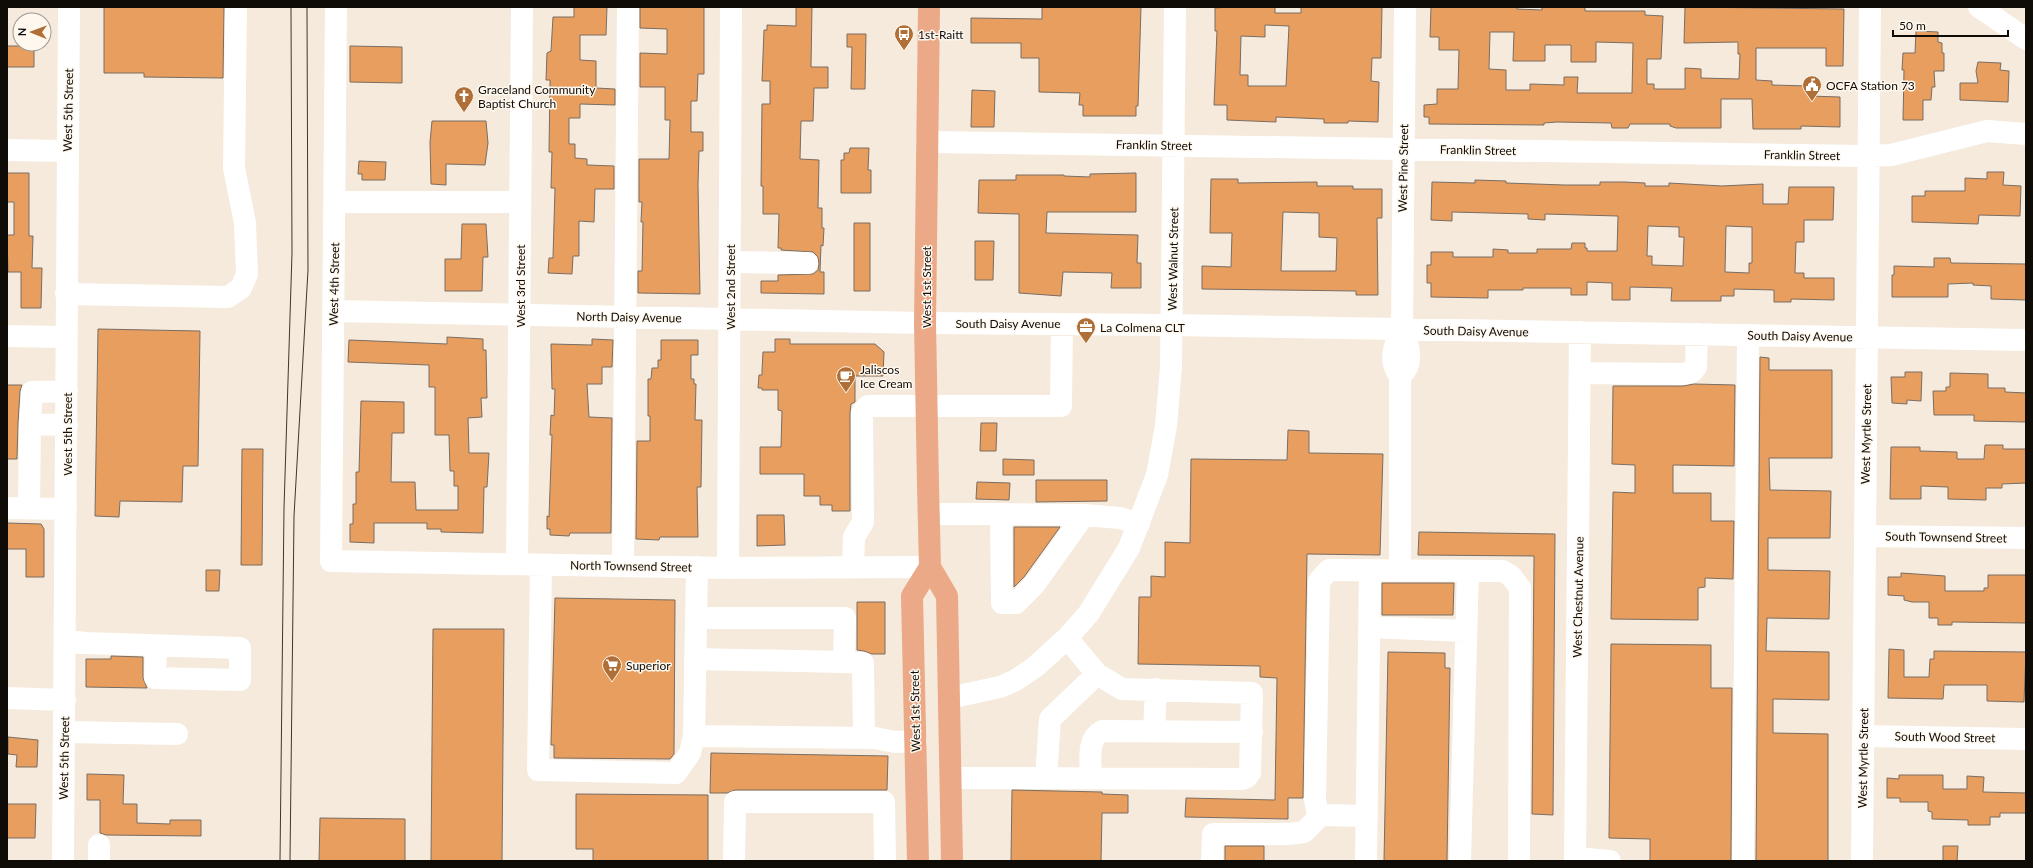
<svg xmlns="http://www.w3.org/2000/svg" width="2033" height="868" font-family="Lato,sans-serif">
<rect width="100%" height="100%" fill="#f5eadb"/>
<path fill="#e79e5e" stroke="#7a6d63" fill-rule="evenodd" d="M104,7H224L223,78L144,77V73H104Z
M574,7H607L606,35H580V60L596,61V88L615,89V105L580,104V118H569V144H575V158L587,159V165L614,166V189H595L594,222L579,221V256H573L572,274L548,273L549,258H553L555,188H551L552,152H549L550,83V80H546L547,53L551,51L553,17H574Z
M640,7H704V74H698L697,101H691V132H703V151H699L698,184L700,294L638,293V271H642L643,222H641L642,202H639V159H669L670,120H665V87H640V53L667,54V29L640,28Z
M796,7H812L811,67H828V88H814L813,121H801L800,159L819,160L818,208H822V228H824L823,246L821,245L820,272H824V294L761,293V281H778V275L813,274L818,270L819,264L818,257L813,252L781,250V248H778L779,214H763V186H761L762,104H770V81H762L764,30H767V25L796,26Z
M1042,7H1141L1138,106H1136V116H1083V105H1079L1080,93L1039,92V58H1021V43H971V18L1042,19Z
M1230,7H1275V13H1301V7H1382L1381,58H1372L1371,81L1379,82L1378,122L1348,121V123H1324V119L1276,117V122L1227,120V105H1214L1217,31H1215V8ZM1265,25L1289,26L1286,86H1248V75H1240L1241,36L1265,37Z
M1431,7H1517V9L1542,10V7H1585V11H1645V15L1663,16L1661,59H1647V84H1654V89H1685V68L1701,69V78L1739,79L1740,54H1738V42L1684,43L1685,7L1844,9L1843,66H1826V48H1756V80L1772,81V85L1809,86V96L1840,97V127L1801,126V129H1753L1752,99H1721V128H1676L1670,126V124H1630L1628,128H1612L1611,123L1557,122L1544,123V125L1429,124V117H1424V105L1437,104V89H1458L1459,50H1439V37H1430ZM1490,32H1514L1513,61H1545V45H1571V62H1596V42L1633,43L1632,93H1577L1578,77H1564V85L1530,84V90H1506V70L1489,69Z
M1916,31L1938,32V42L1942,43V53H1944V71H1934L1935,87H1932L1931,100H1923V120H1903L1904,70H1902L1903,53H1915Z
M847,34H866L865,89H851L852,47H847Z
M7,46H34V67H7Z
M350,46L402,47V83L350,82Z
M1978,62L2001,63L2000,70L2009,71L2008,102L1960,100V83H1978L1976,71Z
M972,90L995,91L994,127H971Z
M432,121H486L488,143L485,165L446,164V185L431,184L430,142Z
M850,148H869L868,170H871V193H841V160H844V153H849Z
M359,161L386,162L385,180H362V174H358Z
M1987,172H2004L2003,185L2021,186L2020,216L1979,215L1978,224L1912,222V196H1925V191H1965V178L1987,179Z
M7,173H29V236H33L32,268H42L41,308H21V272H8L7,235H14V202H7Z
M1136,173V212H1047L1046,233L1138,235L1137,263H1141V288H1111L1112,273L1063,272L1061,296L1019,293V214L978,213L979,180H1016V175H1064V176L1090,177V174Z
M1211,179H1238V183L1317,182V186H1353V189H1382V218H1377L1378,295H1356V291L1202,289V266L1231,267L1232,233H1210ZM1283,212L1319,213V237L1337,238L1336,271H1281Z
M1475,180L1506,181V183L1564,185H1600V182H1624L1645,183V186H1669V183L1722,186L1763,184V204H1788L1789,187H1834L1833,220H1804V242H1796L1795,273H1804V278H1834V300L1791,299V302H1774V290L1734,289V296H1721V301H1671L1672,288L1630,287V300H1612V283L1587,282V295H1571V288H1523V290H1488V298L1431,297V283H1427V265H1431V252H1453V257H1493V249L1508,250V253H1537V249H1571L1572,243H1585V248H1587V251H1617L1618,216L1545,214V220L1528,219V214L1452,212V221L1431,220L1432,182L1475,183ZM1648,226L1679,227V237H1684L1683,266L1652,265V256H1647ZM1726,226L1752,227V263H1749V273L1725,272Z
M854,223H870V291H854Z
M462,224H486L488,257H483L482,291H445V259H461Z
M975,241H994L993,280H975Z
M1934,258H1950L1951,263L2026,264V300L1991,299V286L1973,285V283L1948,284V297H1892V275H1894V266L1934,267Z
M98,329L200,331L198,466H183L182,502L120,501L119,517L95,516Z
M447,337L483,339V350H486L487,398H481L482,417L468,418L469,453H489L487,487H484L483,533L441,532V529H427V523H374V543L350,542V524H353V504H356V472H359L361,401L404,402V433H392L391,482H415L416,510H458V486H454V471H450L449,435H435V387H429V365L348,362L349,340L447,344Z
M592,339L613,340L612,367H602V384H587L589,417L612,418L611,533H570L569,536L550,535V529H547V516L549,517L552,435H550L551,415L554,416L555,389H552L551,344L592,345Z
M775,339H790V344H875L884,352L883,376H855V402L851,404L850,413V511H832V505H820V496H804V474H760V447H781L782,411L778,410V390H762V388H758L759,375H762V371L763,352H775Z
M661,340H698V355H691V379H694V384H696L695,420H702L701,487H697L698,537H660L659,540L636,539L637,441H650V416H648V379H651L652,368H658V360H661Z
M1760,357L1769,358V370H1832V458H1769L1770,490L1831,491L1830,538H1768V570L1830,571L1829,619L1767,618L1766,651L1829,652V700L1773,699V733L1828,734V861H1756Z
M1905,372H1922L1921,401L1907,400V404L1892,403L1891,377H1905Z
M1950,373L1988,374V388H2005V392L2026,393V422L1974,421V415H1934L1933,391H1946V387H1950Z
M1694,384L1735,385L1734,466L1673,465V493H1711V521H1734L1733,579L1705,578V587L1698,588V620L1611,619L1613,492L1635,493V465L1612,464L1613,386H1683Z
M7,385H22L20,391L18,423L17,459H7Z
M981,423H997L996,451H980Z
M1288,430L1309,431V453L1383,454L1380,555L1307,554L1303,798H1288V819L1185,817L1186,798L1275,800L1277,678L1260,677V666L1138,664L1139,597H1151V576L1165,577V542L1190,543L1191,459L1287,460Z
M1985,445H2003V449H2026V483L2002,484V488H1986V500L1948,499V487L1921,486V499H1890L1891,447H1920V451L1957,452V459H1984Z
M242,449H263L262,565H241Z
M1003,459L1034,460V475H1003Z
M1036,480H1107V501L1036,502Z
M977,482L1010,483L1009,500L976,499Z
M757,515H784L785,545L757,546Z
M7,523L41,524L44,529V577H26V549H7Z
M1014,527H1060L1024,577L1014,587Z
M1419,532L1555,534L1553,815L1532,814L1534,556L1418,555Z
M206,570H220L219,591H206Z
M1901,573L1945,576V591H1984V588H1988V575H2026V623L1952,622V625H1938V618H1929V602H1912L1904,600V596L1888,595V577H1901Z
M1382,583H1454L1453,615H1382Z
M555,598L675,600L674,754L670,759L554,758V745H551Z
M857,602H885V654H872L864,651L857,650Z
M433,629H504L502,861H431Z
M1611,644L1711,645V688H1732L1731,861H1650V839L1609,838Z
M1889,649L1904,650V677H1929L1930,659H1934V651L2026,652L2024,702L1987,701V685H1944L1943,699L1888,698Z
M1388,652L1445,653V668H1450L1447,861H1384Z
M111,656L143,657V678L147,688L86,687V659H111Z
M8,737L38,740L37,767H16L17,755L8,754Z
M711,753L888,756L887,790H735L727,793H710Z
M87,774L124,775L123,804H137V823L170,824V820H201V836L106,835L100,833V800H87Z
M1899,775H1943V789H1967V776L1984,777L1983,792L2026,793V813H2000V817H1990V825H1968V820L1932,819V812L1928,811V802H1900V798H1887V778L1899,779Z
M1012,790L1102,792V794L1128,795V813H1102L1101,861H1011Z
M576,794L708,795V861H593V849H576Z
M7,804H36L35,838H7Z
M320,818L405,819V861H319Z
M1225,846H1264V861H1225Z
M1943,846H1958L1957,861H1943Z"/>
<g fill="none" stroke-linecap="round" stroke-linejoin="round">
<path stroke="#fff" stroke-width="22" d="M336,7L331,561L728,568L930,567
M1979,7L2026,39
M927,142L1869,156L1891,155L1987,131L2026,134
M7,150L67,151
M335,202H520
M730,262L807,263
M66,294L228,297L241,288L247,274L245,223L234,168L236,7
M333,311L925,323L1172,325L2026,340
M7,336L65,337
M1580,373L1683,374L1692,372L1696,367L1697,334
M1400,376C1415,364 1409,345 1402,330
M30,424L32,392L67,391
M7,508L66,509
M29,508L30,424L67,425
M929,514H1001L1002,603H1016L1034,585L1084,515L1001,514
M1084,515L1120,518L1139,524
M1865,536L2026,538
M517,564L522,7
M541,565L538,770L676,773L690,753L694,736
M623,566L628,7
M697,567L694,736L875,738L895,742L916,741
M853,567L854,537L863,522L862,413L868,406H1061L1062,324
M728,568L731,7
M1400,571V376C1388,361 1394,345 1402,330L1405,7
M696,618H845L844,662L863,663L864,738
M1369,627L1466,631
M65,641L86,643L240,648V680L155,678L156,646
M695,659L844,662
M7,698L65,700
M949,698L1000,687L1016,680L1035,667L1067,638L1089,613L1129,548L1157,475L1166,426L1171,367L1175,7
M65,732L177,734
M1154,732L1156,689
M1864,736L2026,739
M951,778H1046L1050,719L1097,674L1067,638
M1046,778L1242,779L1247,777L1250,773L1252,693L1122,689L1097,674
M1091,778C1091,763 1086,739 1102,731L1252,732
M1321,815L1317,810L1315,800L1319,581L1329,570L1503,571L1511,576L1520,588L1519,861
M99,845V861
M1575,858L1610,861
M63,861C66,576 66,292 69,7
M734,861L735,802H884L885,861
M1212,861L1213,834H1288L1304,832L1321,815L1367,816
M1366,861L1370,571
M1460,861L1468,571
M1575,861L1580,332
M1743,861L1748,335
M1862,861L1870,7"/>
<path stroke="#eba987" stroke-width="22" d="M929,7L925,323L928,485L930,567L947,596L952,861
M918,861L912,596L930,567"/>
<path stroke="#3d3731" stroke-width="1" d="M280,861L284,508L292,253L291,7
M290,861L294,516L308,270L307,7"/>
</g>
<defs>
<symbol id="bus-pin" viewBox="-11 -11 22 30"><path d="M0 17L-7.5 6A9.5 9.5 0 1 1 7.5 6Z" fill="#af6f37" stroke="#fff8ef"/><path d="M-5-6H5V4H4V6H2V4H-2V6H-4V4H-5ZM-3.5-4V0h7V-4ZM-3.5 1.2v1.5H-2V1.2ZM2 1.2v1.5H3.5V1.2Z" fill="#fff"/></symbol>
<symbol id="civic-pin" viewBox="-11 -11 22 30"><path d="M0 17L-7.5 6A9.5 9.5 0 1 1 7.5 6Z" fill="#af6f37" stroke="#fff8ef"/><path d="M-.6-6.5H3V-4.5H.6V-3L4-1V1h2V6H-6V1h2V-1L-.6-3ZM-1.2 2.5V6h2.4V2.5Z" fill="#fff"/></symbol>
<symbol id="church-pin" viewBox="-11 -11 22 30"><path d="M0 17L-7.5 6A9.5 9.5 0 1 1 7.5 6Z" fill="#af6f37" stroke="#fff8ef"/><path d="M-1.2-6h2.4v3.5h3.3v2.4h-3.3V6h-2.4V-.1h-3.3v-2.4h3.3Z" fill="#fff"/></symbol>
<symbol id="office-pin" viewBox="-11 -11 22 30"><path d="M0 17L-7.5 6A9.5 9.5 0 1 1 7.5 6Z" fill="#af6f37" stroke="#fff8ef"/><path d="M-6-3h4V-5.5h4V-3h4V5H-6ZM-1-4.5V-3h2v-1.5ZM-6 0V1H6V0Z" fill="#fff"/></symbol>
<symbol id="cafe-pin" viewBox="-11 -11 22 30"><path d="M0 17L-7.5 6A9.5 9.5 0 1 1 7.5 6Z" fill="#af6f37" stroke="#fff8ef"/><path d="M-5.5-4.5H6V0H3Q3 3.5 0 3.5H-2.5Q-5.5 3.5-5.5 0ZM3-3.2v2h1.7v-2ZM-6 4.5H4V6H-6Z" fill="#fff"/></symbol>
<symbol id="supermarket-pin" viewBox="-11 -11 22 30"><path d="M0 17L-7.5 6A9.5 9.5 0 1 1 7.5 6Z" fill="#af6f37" stroke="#fff8ef"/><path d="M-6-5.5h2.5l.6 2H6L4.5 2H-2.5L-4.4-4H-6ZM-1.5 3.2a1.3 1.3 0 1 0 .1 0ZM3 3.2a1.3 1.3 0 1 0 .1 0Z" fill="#fff"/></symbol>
</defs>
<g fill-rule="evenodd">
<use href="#bus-pin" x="893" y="23" width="22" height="30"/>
<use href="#civic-pin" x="1801" y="74" width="22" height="30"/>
<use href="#church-pin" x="453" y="85" width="22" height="30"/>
<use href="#office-pin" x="1075" y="316" width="22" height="30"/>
<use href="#cafe-pin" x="835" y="365" width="22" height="30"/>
<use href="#supermarket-pin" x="601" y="654" width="22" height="30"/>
</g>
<g text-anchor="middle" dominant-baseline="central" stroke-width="3" stroke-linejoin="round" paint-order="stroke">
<g font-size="12" fill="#0f0b07" stroke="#fff8ef" text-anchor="start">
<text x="918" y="34">1st-Raitt</text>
<text x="1826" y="85">OCFA Station 73</text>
<text x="478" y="89">Graceland Community<tspan x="478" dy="14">Baptist Church</tspan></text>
<text x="1100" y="327">La Colmena CLT</text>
<text x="860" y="369">Jaliscos<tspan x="860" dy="14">Ice Cream</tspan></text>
<text x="626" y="665">Superior</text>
</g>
<g font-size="12" fill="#0f0b07" stroke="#fff8ef">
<text transform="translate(68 110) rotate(-89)">West 5th Street</text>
<text transform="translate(1154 145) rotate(1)">Franklin Street</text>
<text transform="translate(1478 150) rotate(1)">Franklin Street</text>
<text transform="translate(1802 155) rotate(1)">Franklin Street</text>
<text transform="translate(1403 168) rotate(-89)">West Pine Street</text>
<text transform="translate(1173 259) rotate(-89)">West Walnut Street</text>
<text transform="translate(334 284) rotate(-89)">West 4th Street</text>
<text transform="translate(520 286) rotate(-90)">West 3rd Street</text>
<text transform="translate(730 287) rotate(-90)">West 2nd Street</text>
<text transform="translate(926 287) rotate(-90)">West 1st Street</text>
<text transform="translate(629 317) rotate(1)">North Daisy Avenue</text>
<text x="1008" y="323">South Daisy Avenue</text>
<text transform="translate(1476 331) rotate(1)">South Daisy Avenue</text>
<text transform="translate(1800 336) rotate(1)">South Daisy Avenue</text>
<text transform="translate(67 434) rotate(-90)">West 5th Street</text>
<text transform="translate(1866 434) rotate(-89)">West Myrtle Street</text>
<text transform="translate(1946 537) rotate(1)">South Townsend Street</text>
<text transform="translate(631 566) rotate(1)">North Townsend Street</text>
<text transform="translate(1578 597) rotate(-89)">West Chestnut Avenue</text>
<text transform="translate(915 711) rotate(-91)">West 1st Street</text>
<text transform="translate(1945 737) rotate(1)">South Wood Street</text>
<text transform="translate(64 758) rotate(-89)">West 5th Street</text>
<text transform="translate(1863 758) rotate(-89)">West Myrtle Street</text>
</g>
</g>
<rect width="2033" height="868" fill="none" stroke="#0f0b07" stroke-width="16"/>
<g transform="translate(32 32) rotate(271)"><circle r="19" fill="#fff8ef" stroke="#9f9992"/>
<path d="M0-3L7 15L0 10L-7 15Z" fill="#af6f37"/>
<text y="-6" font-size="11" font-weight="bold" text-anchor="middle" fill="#0f0b07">N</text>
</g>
<path d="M1893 30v6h115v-6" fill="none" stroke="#0f0b07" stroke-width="2"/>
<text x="1899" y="30" font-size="12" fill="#0f0b07" stroke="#fff8ef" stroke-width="3" paint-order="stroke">50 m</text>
</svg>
